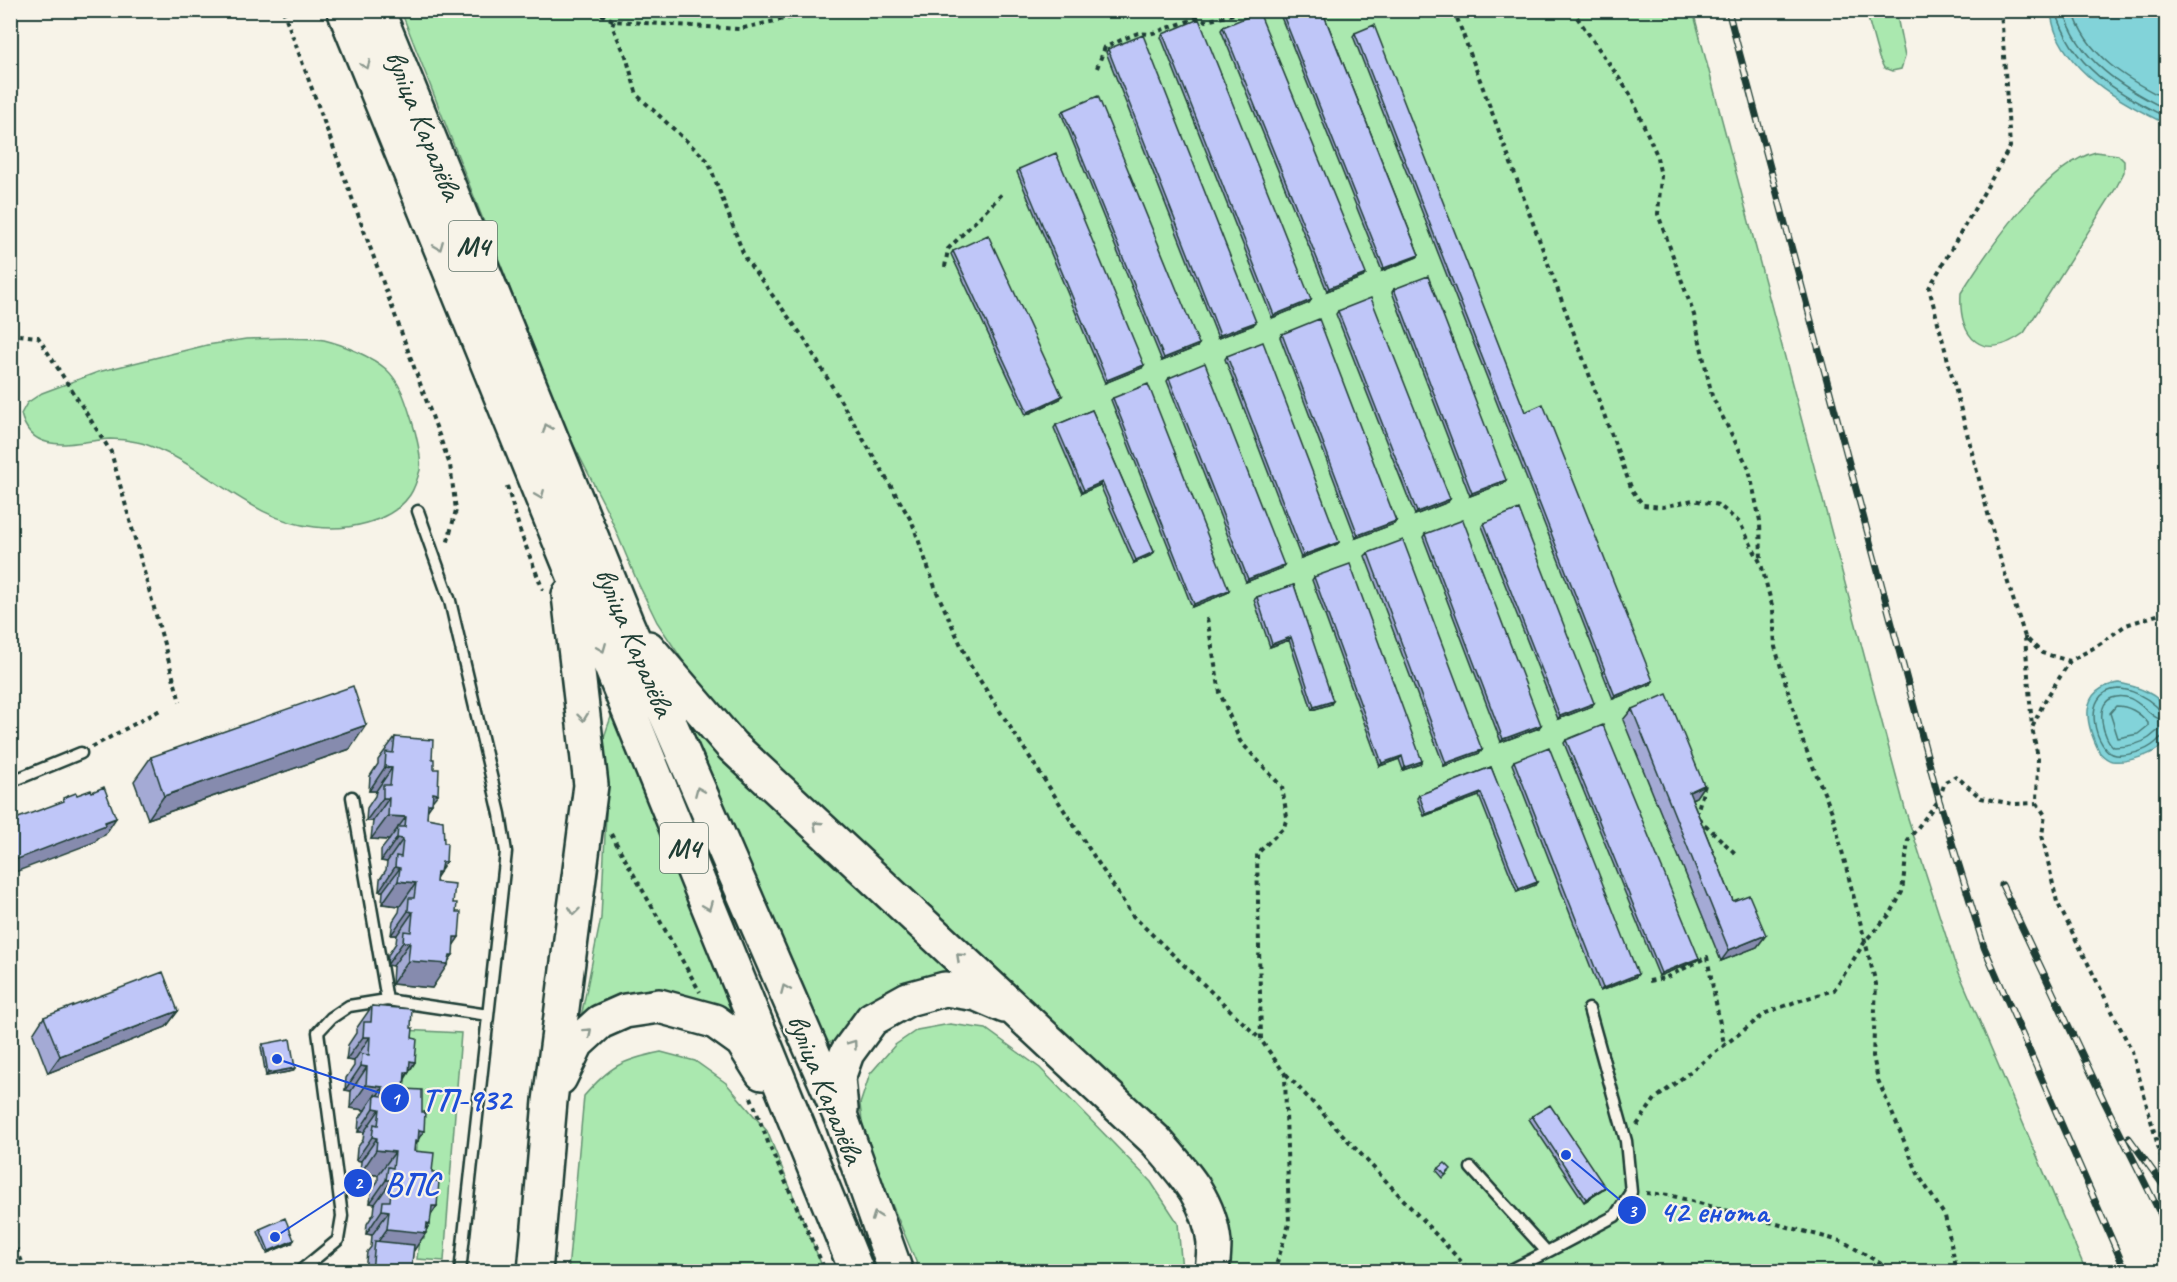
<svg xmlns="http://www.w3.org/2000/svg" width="2177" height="1282" font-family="Caveat,sans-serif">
<rect width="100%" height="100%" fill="#f7f3e8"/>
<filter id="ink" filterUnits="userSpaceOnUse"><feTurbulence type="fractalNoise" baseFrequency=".0167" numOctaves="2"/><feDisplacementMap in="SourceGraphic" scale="12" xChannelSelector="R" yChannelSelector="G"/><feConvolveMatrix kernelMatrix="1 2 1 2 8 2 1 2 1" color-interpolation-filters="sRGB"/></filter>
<g filter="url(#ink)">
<path fill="#aae8af" stroke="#649272" stroke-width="1.5" d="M401,11H1693L1905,809L1954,961L2086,1271H1229L1231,1247L1225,1216L1163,1134L739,729L709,697L683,661L657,622L637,581L608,512L565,428Z
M1866,11H1896L1905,57L1901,69L1892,71L1884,68L1879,58Z
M2096,152L2118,155L2124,161V172L2116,188L2024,333C1983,363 1958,339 1961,293C1988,250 2046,164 2096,152Z
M288,338C300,339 313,338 324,340C342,344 372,357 386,369C401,383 406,402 412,421C416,433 422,458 420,470C418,477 414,489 410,495C391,523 346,531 315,527C260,522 218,479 171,455C160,450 148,444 137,442C128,440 118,439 110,439C77,441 32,458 21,414L27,403L42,393L98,372L207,345L246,339Z
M677,708L961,981L838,1045L817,1037Z
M612,714L739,1016L687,998L579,1027L601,918L607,794L604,737Z
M950,1024L986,1029L1040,1068L1151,1182L1178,1223L1182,1271H920L864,1138L860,1104L870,1074L895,1045L917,1030Z
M403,1030L461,1033L444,1261L417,1259L419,1238H424L427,1202L416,1163L418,1130L398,1090Z
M661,1052L695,1061L726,1083L767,1131L824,1271H568L584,1096C610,1066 622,1060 661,1052Z"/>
<path fill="#82d3d9" stroke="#5a9797" stroke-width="1.5" d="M2050,11H2166V124C2125,104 2075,78 2056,33C2053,26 2052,18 2050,11Z
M2119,683C2135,686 2161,694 2166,711C2168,715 2166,721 2166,725C2166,729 2168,736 2166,739C2161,754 2126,763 2112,761C2107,760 2103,756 2100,753C2085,724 2077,689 2119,683Z"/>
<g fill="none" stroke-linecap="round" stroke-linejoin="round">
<path stroke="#477976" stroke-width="1.5" d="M2056,10C2071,67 2117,93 2166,117
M2064,10C2077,60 2123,88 2166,109
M2073,10C2085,55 2128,80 2166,99
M2116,706C2129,706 2140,713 2148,723V726L2138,734L2118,738L2110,713Z
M2166,713C2160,713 2160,710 2156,706C2146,697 2131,689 2118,689C2078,691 2096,753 2116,755C2128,756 2146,751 2155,743C2160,739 2160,736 2166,736
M2166,721C2148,720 2136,689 2112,698C2094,705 2103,739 2114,747C2126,747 2139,745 2149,738C2156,733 2157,729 2166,728"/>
<defs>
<path id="lane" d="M418,511L450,601L500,814L506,852L460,1272
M10,782L81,753
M352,797L387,1000
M1471,1168L1547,1252
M299,1272L338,1240L342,1216L318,1032L331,1018L349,1006L387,1000L488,1015
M1507,1272L1547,1252L1615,1216L1631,1192L1626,1141L1589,1009"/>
<path id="primary" d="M344,10L857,1272
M377,10L626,622L842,1120L896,1272
M648,648L732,746L1156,1141C1183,1172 1210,1200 1214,1243C1214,1252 1213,1262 1212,1272
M560,1078L577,1043L600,1022L625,1011L659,1006L714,1021L742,1041L762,1073
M841,1109L838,1078L847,1053L872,1019L908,999L945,989L977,994L1005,1006
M535,1272L550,1101L591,785L569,595"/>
</defs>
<use href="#lane" stroke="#1f3d34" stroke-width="15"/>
<use href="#primary" stroke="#1f3d34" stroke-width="38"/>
<path stroke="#1f3d34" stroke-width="4" stroke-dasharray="4.5 4.5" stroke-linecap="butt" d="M283,10L450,465L456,510L447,545
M593,10L614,21L739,29L824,10
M1454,10L1632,490L1643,505L1663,507L1693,500L1719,505L1740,523L1761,564L1773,609L1775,647L1803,742L1832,812L1876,984L1873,1056L1878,1080L1919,1176L1945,1216L1957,1272
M1572,10L1630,94L1656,153L1661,176L1658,214L1694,315L1712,396L1749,469L1760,521L1761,561
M2001,10L2010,147L1929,288L1997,548L2025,637L2042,653L2070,661
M614,21L612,26L626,56L637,95L708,161L745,258L803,337L912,522L936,590L970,665L1132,915L1261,1040
M1097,68L1105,47L1138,33L1150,34L1197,18L1207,21L1250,10
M945,267L948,249L1004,192
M10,334L38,337L111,452L180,702
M507,486L521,534L543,590
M2166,612L2126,625L2097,646L2070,661L2044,702L2032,728L2038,757L2037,803L2045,815L2042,835L2057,902L2132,1051L2161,1157L2166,1165
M1207,618L1220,693L1240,741L1282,787L1287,817L1284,827L1257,854L1261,1040L1285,1074L1289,1224L1274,1272
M2025,637L2032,727
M92,747L162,709
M1705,785L1696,816L1737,855
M611,834L700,992
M1649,981L1665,978L1707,957L1724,1044
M1286,1074L1471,1272
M751,1097L769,1145L826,1272
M1637,1125L1655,1099L1766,1013L1795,1002L1834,990L1866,940L1891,913L1902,892L1908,840L1939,800L1945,782L1956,776L1981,798L2013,804L2037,803
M1646,1193L1669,1195L1844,1242L1895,1272
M10,1232L26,1272"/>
<use href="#lane" stroke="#f7f3e8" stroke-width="10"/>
<use href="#primary" stroke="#f7f3e8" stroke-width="33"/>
<defs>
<path id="rail" d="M1728,10L1939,800L1984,947L2126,1272
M2002,885L2105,1103L2166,1225
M2129,1138L2166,1189"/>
</defs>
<use href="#rail" stroke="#1f3d34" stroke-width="7"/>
<use href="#rail" stroke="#f7f3e8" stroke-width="4.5" stroke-dasharray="14" stroke-linecap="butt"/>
</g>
<path fill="#a4aad5" stroke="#1f3d34" stroke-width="1.5" d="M1280,10H1322L1419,255L1417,257L1382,271L1279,12Z
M1223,27L1363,277L1327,291L1221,30Z
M1355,33L1525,412L1651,684L1613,699L1353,36Z
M1163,34L1311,300L1309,303L1272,318L1161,37Z
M1108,49L1253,325L1218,338L1106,52Z
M1063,111L1197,347L1162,361L1061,113Z
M1019,169L1142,368L1105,383L1017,172Z
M953,251L1060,399L1026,415L951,254Z
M1394,289L1504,483L1470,496L1392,292Z
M1338,311L1448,502L1415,515L1336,314Z
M1282,334L1396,521L1394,524L1356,538L1280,337Z
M1227,356L1339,542L1337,544L1301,558L1225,359Z
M1169,378L1282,568L1246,582L1167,381Z
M1113,398L1227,593L1192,607L1111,400Z
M1092,410L1154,552L1152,555L1134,563L1100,485L1082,493L1054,428L1056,425Z
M1484,523L1592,706L1558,719L1482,526Z
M1425,534L1539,728L1501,742L1423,537Z
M1368,553L1482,750L1480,753L1444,766L1365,556Z
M1314,577L1420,764L1403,770L1399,759L1380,766L1312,580Z
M1294,585L1331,704L1312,710L1289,640L1270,647L1254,600L1257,597Z
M1632,709L1704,785L1696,797L1692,799L1733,901L1766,935L1757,947L1721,961L1623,720Z
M395,737L432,759V804L427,810V818L441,870L440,872L436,878V882L453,903L456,912L459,937L453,945L449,960L432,988L392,984L393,966L387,965L388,955L396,943L397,935H391L393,921L399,912L400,906L382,904L383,891H379L380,879L386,870L387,862L381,861V850L389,840L371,839L373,821H366L367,808L375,796L376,791H369L370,776L378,764V760Z
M1566,740L1699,958L1696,961L1659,976L1564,743Z
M350,749L148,819L134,781L151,757Z
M1514,761L1636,977L1600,991L1512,764Z
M1491,767L1535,885L1517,892L1479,796L1424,816L1417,798L1419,795Z
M372,1006L411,1028L415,1062L405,1079L404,1089L419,1138L418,1141L415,1146L414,1151L432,1172L435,1181L437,1206L431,1215L427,1229L413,1252L411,1272L365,1271L367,1252L371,1247L372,1235L366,1234L367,1224L374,1213L375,1204L370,1203L371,1191L378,1181V1175L360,1174L361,1161L356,1160L357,1148L363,1140L364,1132H358L359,1119L365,1110L350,1108L351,1091L345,1090L346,1078L354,1066V1061L346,1060L348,1045L356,1033V1029Z
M178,1011L166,1027L48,1073L33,1034L44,1017Z
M263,1044L293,1071L266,1076L261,1047Z
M1532,1116L1605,1187L1603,1190L1584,1202L1529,1119Z
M1439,1168L1449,1172L1443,1178L1437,1171Z
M260,1229L292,1243L267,1253L258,1232Z"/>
<path fill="#868bae" stroke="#1f3d34" stroke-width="1.5" d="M1419,255L1417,257L1382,271L1384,268Z
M1366,274L1363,277L1327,291L1329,288Z
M1311,300L1309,303L1272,318L1274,315Z
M1256,322L1253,325L1218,338L1220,335Z
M1199,344L1197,347L1162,361L1164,358Z
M1144,365L1142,368L1105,383L1107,380Z
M1062,396L1060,399L1026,415L1028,412Z
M1506,480L1504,483L1470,496L1472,493Z
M1102,482L1100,485L1082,493L1084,490Z
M1450,499L1448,502L1415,515L1417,512Z
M1396,521L1394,524L1356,538L1358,535Z
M1339,542L1337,544L1301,558L1303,555Z
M1154,552L1152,555L1134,563L1136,560Z
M1284,565L1282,568L1246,582L1248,579Z
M1229,590L1227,593L1192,607L1194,604Z
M1291,637L1289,640L1270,647L1272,644Z
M1653,681L1651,684L1613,699L1615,696Z
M1333,701L1331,704L1312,710L1314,707Z
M1594,703L1592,706L1558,719L1560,716Z
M366,725L350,749L148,819L164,796Z
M1541,725L1539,728L1501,742L1503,739Z
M1482,750L1480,753L1444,766L1446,763Z
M1402,756L1399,759L1380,766L1382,763Z
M1422,761L1420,764L1403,770L1405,767Z
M385,767L392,768L376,791H369Z
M1704,785L1696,797L1681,803L1689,792Z
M433,793L438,794L430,804H432L416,827Z
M1481,793L1479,796L1424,816L1426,814Z
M383,798H389L373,821H366Z
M388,816L406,817L389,840L371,839Z
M116,818L105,835L98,838L95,842L10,874V862Z
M397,838L403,839L387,862L381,861Z
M442,862H446L439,872H440L424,896Z
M395,867L400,868L383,891H379Z
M398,881L416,883L400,906L382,904Z
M1537,882L1535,885L1517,892L1519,889Z
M408,911L413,912L397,935H391Z
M1766,935L1757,947L1721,961L1729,950Z
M454,937H459L443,961Z
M403,942H410L393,966L387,965Z
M453,955L446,964H448L432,988L392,984L408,961Z
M1699,958L1696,961L1659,976L1661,973Z
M1638,974L1636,977L1600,991L1603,988Z
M178,1011L166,1027L48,1073L60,1056Z
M363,1037H370L354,1061L346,1060Z
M410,1061L415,1062L393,1096Z
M361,1066L367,1067L351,1091L345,1090Z
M295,1068L293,1071L266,1076L268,1073Z
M366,1085L383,1087L375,1099V1095L365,1110L350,1108Z
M374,1108L380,1109L364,1132H358Z
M419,1130L424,1131L417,1141H418L402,1164Z
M372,1137L377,1138L361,1161L356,1160Z
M376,1150L395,1152L378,1175L360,1174Z
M386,1180H392L375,1204L370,1203Z
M1605,1187L1603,1190L1584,1202L1586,1199Z
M432,1206H437L421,1230Z
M382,1210L389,1211L372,1235L366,1234Z
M427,1223L430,1224L424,1233H426L410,1256L375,1246L387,1229Z
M294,1240L292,1243L267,1253L269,1251Z"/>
<path fill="#bfc6f8" stroke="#1f3d34" stroke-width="1.5" d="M1281,10H1322L1419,255L1384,268Z
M1259,12L1366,274L1329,288L1223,27Z
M1199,19L1311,300L1274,315L1163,34Z
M1374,25L1525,412L1543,404L1653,681L1615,696L1355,33Z
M1143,35L1256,322L1220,335L1108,49Z
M1098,96L1199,344L1164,358L1063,111Z
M1056,153L1144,365L1107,380L1019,169Z
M988,235L1062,396L1028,412L953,251Z
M1428,276L1506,480L1472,493L1394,289Z
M1371,298L1450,499L1417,512L1338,311Z
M1319,319L1396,521L1358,535L1282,334Z
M1263,342L1339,542L1303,555L1227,356Z
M1205,363L1284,565L1248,579L1169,378Z
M1148,384L1229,590L1194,604L1113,398Z
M1092,410L1154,552L1136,560L1102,482L1084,490L1056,425Z
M1519,509L1594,703L1560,716L1484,523Z
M1463,520L1541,725L1503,739L1425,534Z
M1403,540L1482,750L1446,763L1368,553Z
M1350,564L1422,761L1405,767L1402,756L1382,763L1314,577Z
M1294,585L1333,701L1314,707L1291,637L1272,644L1257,597Z
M353,686L366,725L164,796L151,757Z
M1667,694L1704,785L1689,792L1733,901L1749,895L1766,935L1729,950L1632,709Z
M1603,725L1699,958L1661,973L1566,740Z
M395,737L433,740L432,759H434V769H439L438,794L433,793L432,804H428L427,818L443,821L444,843H447L446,862H442L440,872H437L436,882L455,884L453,903H457L456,912H461L459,937H454L453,955H450L448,964L408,961L410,942H403L404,931L411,932L413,912L408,911L409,898H414L416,883L398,881L400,868L395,867L396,856L401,857L403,839L397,838L398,827H405L406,817L388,816L389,798H383V785H390L392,768L385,767L386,752L393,753Z
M1549,747L1638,974L1603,988L1514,761Z
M1491,767L1537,882L1519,889L1481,793L1426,814L1419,795Z
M104,787L116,818L105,822L106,825L10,862V818L12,817L13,820L64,801L63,798L76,793L77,795L91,790L92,792Z
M163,972L178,1011L60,1056L44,1017Z
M372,1006L412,1009L411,1028H413L412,1038L417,1039L415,1062L410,1061L409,1072H405L404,1089L422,1090V1112H425L424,1131L419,1130L418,1141H415L414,1151L434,1153L432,1172H435V1181H439L437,1206H432L430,1224L427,1223L426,1233L387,1229L389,1211L382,1210L383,1201H390L392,1180H386L388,1167L393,1168L395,1152L376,1150L377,1138L372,1137L374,1124L378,1125L380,1109L374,1108L375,1095L382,1096L383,1087L366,1085L367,1067L361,1066L362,1054L369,1055L370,1037H363L364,1022H371Z
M290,1039L295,1068L268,1073L263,1044Z
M1550,1105L1605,1187L1586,1199L1532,1116Z
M1445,1163L1451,1169L1445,1175L1439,1168Z
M285,1218L294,1240L269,1251L260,1229Z
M375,1241L414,1245L411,1272H361L372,1271Z"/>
<defs><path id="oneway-chevron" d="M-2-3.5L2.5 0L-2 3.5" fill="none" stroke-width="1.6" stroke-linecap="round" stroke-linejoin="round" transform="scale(1.5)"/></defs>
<g stroke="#8b988e">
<use href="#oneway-chevron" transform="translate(366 65) rotate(68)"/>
<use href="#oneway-chevron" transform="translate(439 246) rotate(68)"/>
<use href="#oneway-chevron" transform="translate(547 428) rotate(-112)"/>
<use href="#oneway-chevron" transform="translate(540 495) rotate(68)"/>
<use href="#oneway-chevron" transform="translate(602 648) rotate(68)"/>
<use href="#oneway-chevron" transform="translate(583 717) rotate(83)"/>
<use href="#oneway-chevron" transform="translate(699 791) rotate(-113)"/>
<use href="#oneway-chevron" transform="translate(817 825) rotate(-137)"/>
<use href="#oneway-chevron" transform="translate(708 906) rotate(68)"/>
<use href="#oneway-chevron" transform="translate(574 911) rotate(97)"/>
<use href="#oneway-chevron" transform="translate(960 957) rotate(-137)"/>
<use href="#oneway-chevron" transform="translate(785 989) rotate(-113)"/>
<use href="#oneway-chevron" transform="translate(588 1032) rotate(-42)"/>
<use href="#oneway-chevron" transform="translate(853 1044) rotate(-54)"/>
<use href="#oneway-chevron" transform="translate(876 1216) rotate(-110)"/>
</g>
</g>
<g text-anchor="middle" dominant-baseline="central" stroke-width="4.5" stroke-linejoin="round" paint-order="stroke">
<g fill="#f7f3e8" stroke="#60746a" stroke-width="1.5">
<rect x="449" y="221" width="48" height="50" rx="4.5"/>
<rect x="660" y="823" width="48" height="50" rx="4.5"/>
</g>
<g font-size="28" font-weight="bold" fill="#1f3d34">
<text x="473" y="246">М4</text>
<text x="684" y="848">М4</text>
</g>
<g font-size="30" fill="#1f3d34" stroke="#f7f3e8">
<text transform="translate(424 125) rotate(68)">вуліца Каралёва</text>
<text transform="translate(635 642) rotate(67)">вуліца Каралёва</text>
<text transform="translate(826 1089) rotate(68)">вуліца Каралёва</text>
</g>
</g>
<path fill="none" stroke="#1d4ed8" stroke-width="2" d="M277 1059L395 1098M275 1237L358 1183M1566 1155L1632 1210"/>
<g fill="#1d4ed8" stroke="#f7f3e8" stroke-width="2">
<circle cx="277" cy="1059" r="6"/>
<circle cx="275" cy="1237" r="6"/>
<circle cx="1566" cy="1155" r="6"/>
<circle cx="395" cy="1098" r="15"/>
<circle cx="358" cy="1183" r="15"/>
<circle cx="1632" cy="1210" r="15"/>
</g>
<g font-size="18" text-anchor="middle" font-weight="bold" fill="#fff">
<text x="395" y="1105">1</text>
<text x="358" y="1189">2</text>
<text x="1632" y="1217">3</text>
</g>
<g font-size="32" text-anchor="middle" font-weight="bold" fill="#1d4ed8" stroke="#f7f3e8" stroke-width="4.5" stroke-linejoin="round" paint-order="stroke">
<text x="466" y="1110">ТП-932</text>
<text x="412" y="1194">ВПС</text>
<text x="1714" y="1222">42 енота</text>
</g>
<rect width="2177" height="1282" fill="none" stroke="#f7f3e8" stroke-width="36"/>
<rect x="18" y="18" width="2141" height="1246" fill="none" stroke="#1f3d34" stroke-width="2" filter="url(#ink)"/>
</svg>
